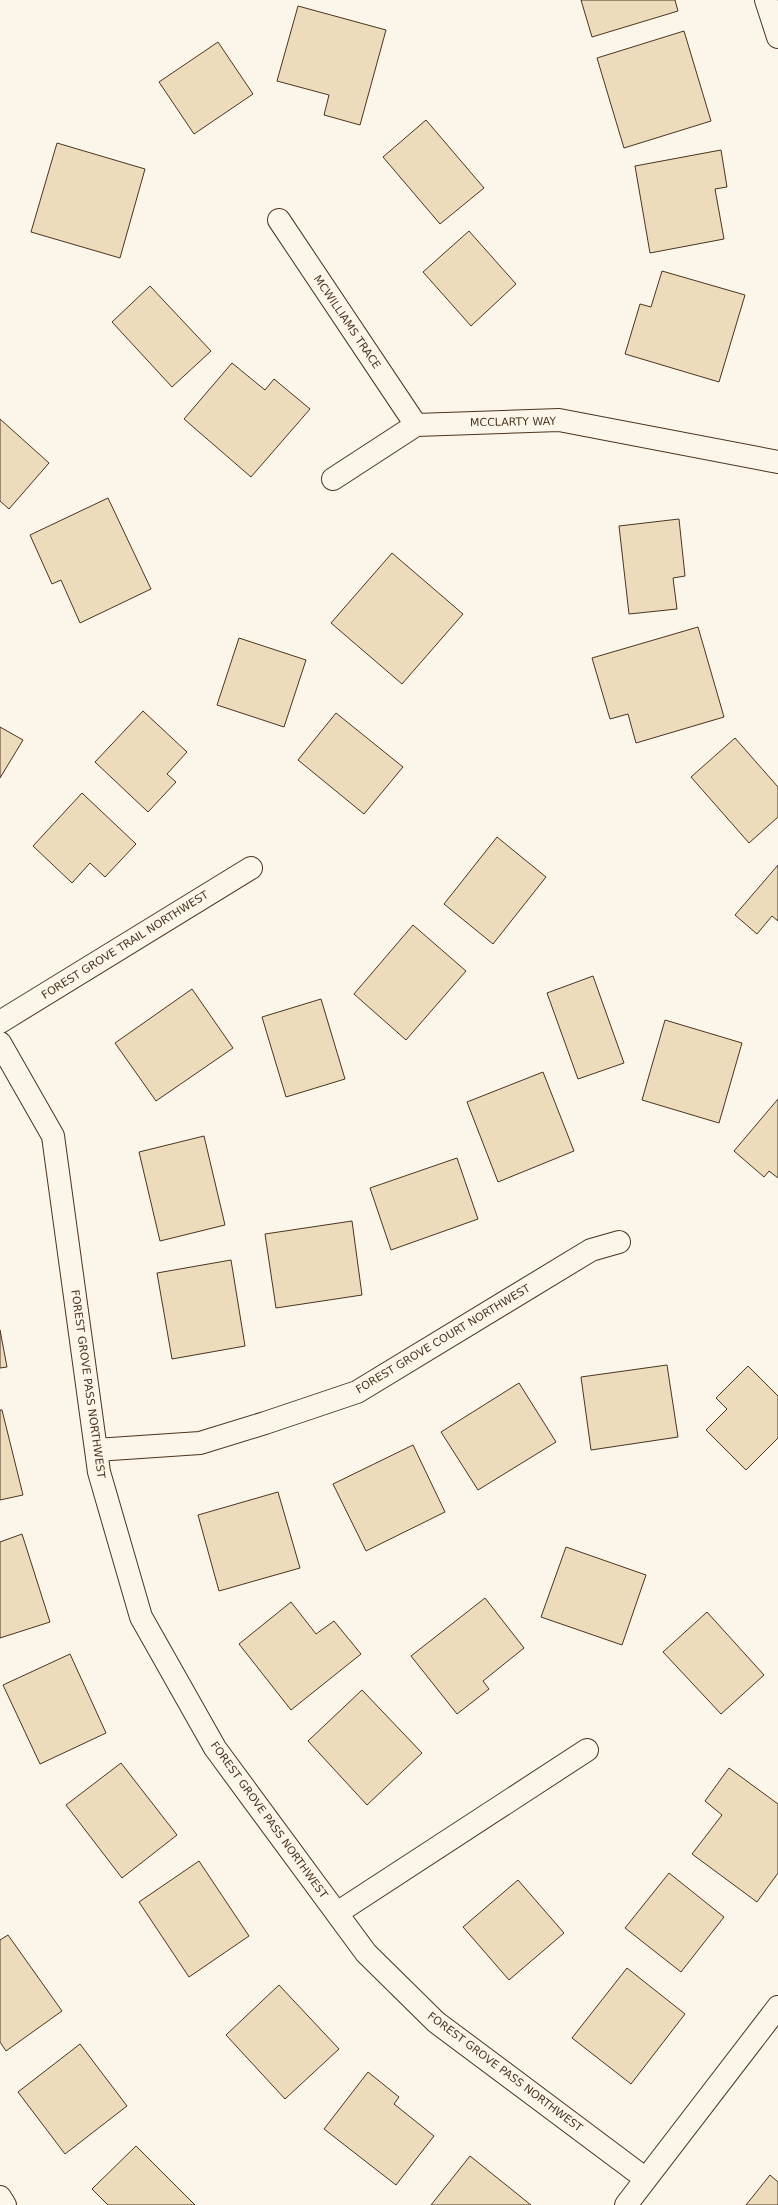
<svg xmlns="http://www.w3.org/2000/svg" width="778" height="2205" font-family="'DejaVu Sans',sans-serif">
<rect width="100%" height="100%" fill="#fbf6e9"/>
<path fill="#ecdcbc" stroke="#4a3520" d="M581,0H675L678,11L592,37Z
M298,6L386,30L360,125L324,115L329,95L277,81Z
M684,31L711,121L624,148L597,58Z
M218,42L253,94L194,134L159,82Z
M426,120L484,188L440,224L383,157Z
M57,143L145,169L120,258L31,232Z
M721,150L727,187L715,189L724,239L650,253L635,166Z
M469,231L516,284L471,326L423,272Z
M662,271L745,295L719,382L625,354L640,304L651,307Z
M150,286L211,351L172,387L112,322Z
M232,363L265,390L274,379L310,409L251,477L184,419Z
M0,419L49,463L9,509L0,501Z
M108,498L151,589L80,623L61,580L52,584L30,535Z
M679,519L685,576L673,578L677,609L629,614L619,526Z
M392,553L463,614L402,684L331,623Z
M698,627L724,717L636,743L628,714L610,719L592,658Z
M239,638L306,660L284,727L217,705Z
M143,711L187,752L167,774L176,782L148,812L95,762Z
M336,713L403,767L364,814L298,760Z
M0,727L23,740L0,778Z
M735,738L778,787V817L749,843L691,777Z
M82,793L136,844L105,877L90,863L72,883L33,846Z
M497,837L546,877L493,944L444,904Z
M778,865V921L772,916L757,934L735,915Z
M413,925L466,971L406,1040L354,994Z
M593,976L624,1063L578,1079L547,993Z
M192,989L233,1048L156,1101L115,1043Z
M321,999L345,1079L286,1097L262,1017Z
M665,1020L742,1043L719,1123L642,1100Z
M543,1072L574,1151L498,1182L467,1102Z
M778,1099V1178L769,1171L764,1177L734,1151Z
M204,1136L225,1225L160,1241L139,1152Z
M457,1158L478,1219L391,1250L370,1188Z
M352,1221L362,1295L276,1308L265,1234Z
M231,1260L245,1346L172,1359L157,1273Z
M0,1330L7,1367L0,1368Z
M667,1365L678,1437L591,1450L581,1377Z
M748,1366L778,1396V1438L746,1470L706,1430L727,1409L716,1398Z
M519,1383L556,1442L478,1490L441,1432Z
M0,1410H2L23,1495L0,1500Z
M413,1445L445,1512L366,1551L333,1484Z
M278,1492L300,1568L219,1591L198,1515Z
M22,1534L50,1622L0,1638V1542Z
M566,1547L646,1575L622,1645L541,1617Z
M485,1598L524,1648L483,1681L489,1689L457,1714L411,1656Z
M291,1602L316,1634L334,1621L361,1654L291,1710L239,1644Z
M707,1612L764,1675L721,1714L663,1652Z
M70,1654L106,1733L40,1764L3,1685Z
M362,1690L422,1753L367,1805L308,1741Z
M121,1763L177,1835L122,1878L66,1805Z
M729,1768L778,1804V1873L757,1902L692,1854L722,1815L705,1801Z
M199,1861L249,1936L189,1977L139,1902Z
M669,1873L724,1917L681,1972L625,1928Z
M518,1880L564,1933L509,1980L463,1927Z
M8,1935L62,2011L6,2051L0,2042V1940Z
M627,1968L685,2014L631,2084L572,2038Z
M279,1985L339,2049L285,2099L226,2035Z
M80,2044L127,2106L65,2154L18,2092Z
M368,2072L399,2097L394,2104L434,2136L396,2185L324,2129Z
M136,2146L195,2205H108L92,2189Z
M470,2156L531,2205H431Z
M770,2175L778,2182V2205H746Z"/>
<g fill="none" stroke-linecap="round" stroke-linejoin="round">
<defs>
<path id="minor" d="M766,0L778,37
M279,220L416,425
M333,479L416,425L559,420L778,462
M0,1022L251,868
M0,1043L53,1136L99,1472L141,1617L215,1748L366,1953L436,2022L646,2179
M96,1450L200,1443L265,1423L357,1392L591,1250L619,1242
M337,1913L587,1750
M0,2197L5,2205
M626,2205L778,2007"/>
</defs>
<use href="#minor" stroke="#4a3520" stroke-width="24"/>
<use href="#minor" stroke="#fbf6e9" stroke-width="22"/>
</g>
<g text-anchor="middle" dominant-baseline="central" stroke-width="3" stroke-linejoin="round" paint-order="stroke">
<g font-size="11" fill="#4a3520" stroke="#fbf6e9">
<text transform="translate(347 322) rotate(56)">MCWILLIAMS TRACE</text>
<text transform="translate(513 422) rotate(-1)">MCCLARTY WAY</text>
<text transform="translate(125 945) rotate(-32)">FOREST GROVE TRAIL NORTHWEST</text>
<text transform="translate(443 1339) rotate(-31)">FOREST GROVE COURT NORTHWEST</text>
<text transform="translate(88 1384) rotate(82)">FOREST GROVE PASS NORTHWEST</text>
<text transform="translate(269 1820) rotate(54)">FOREST GROVE PASS NORTHWEST</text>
<text transform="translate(505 2072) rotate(37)">FOREST GROVE PASS NORTHWEST</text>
</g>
</g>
</svg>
